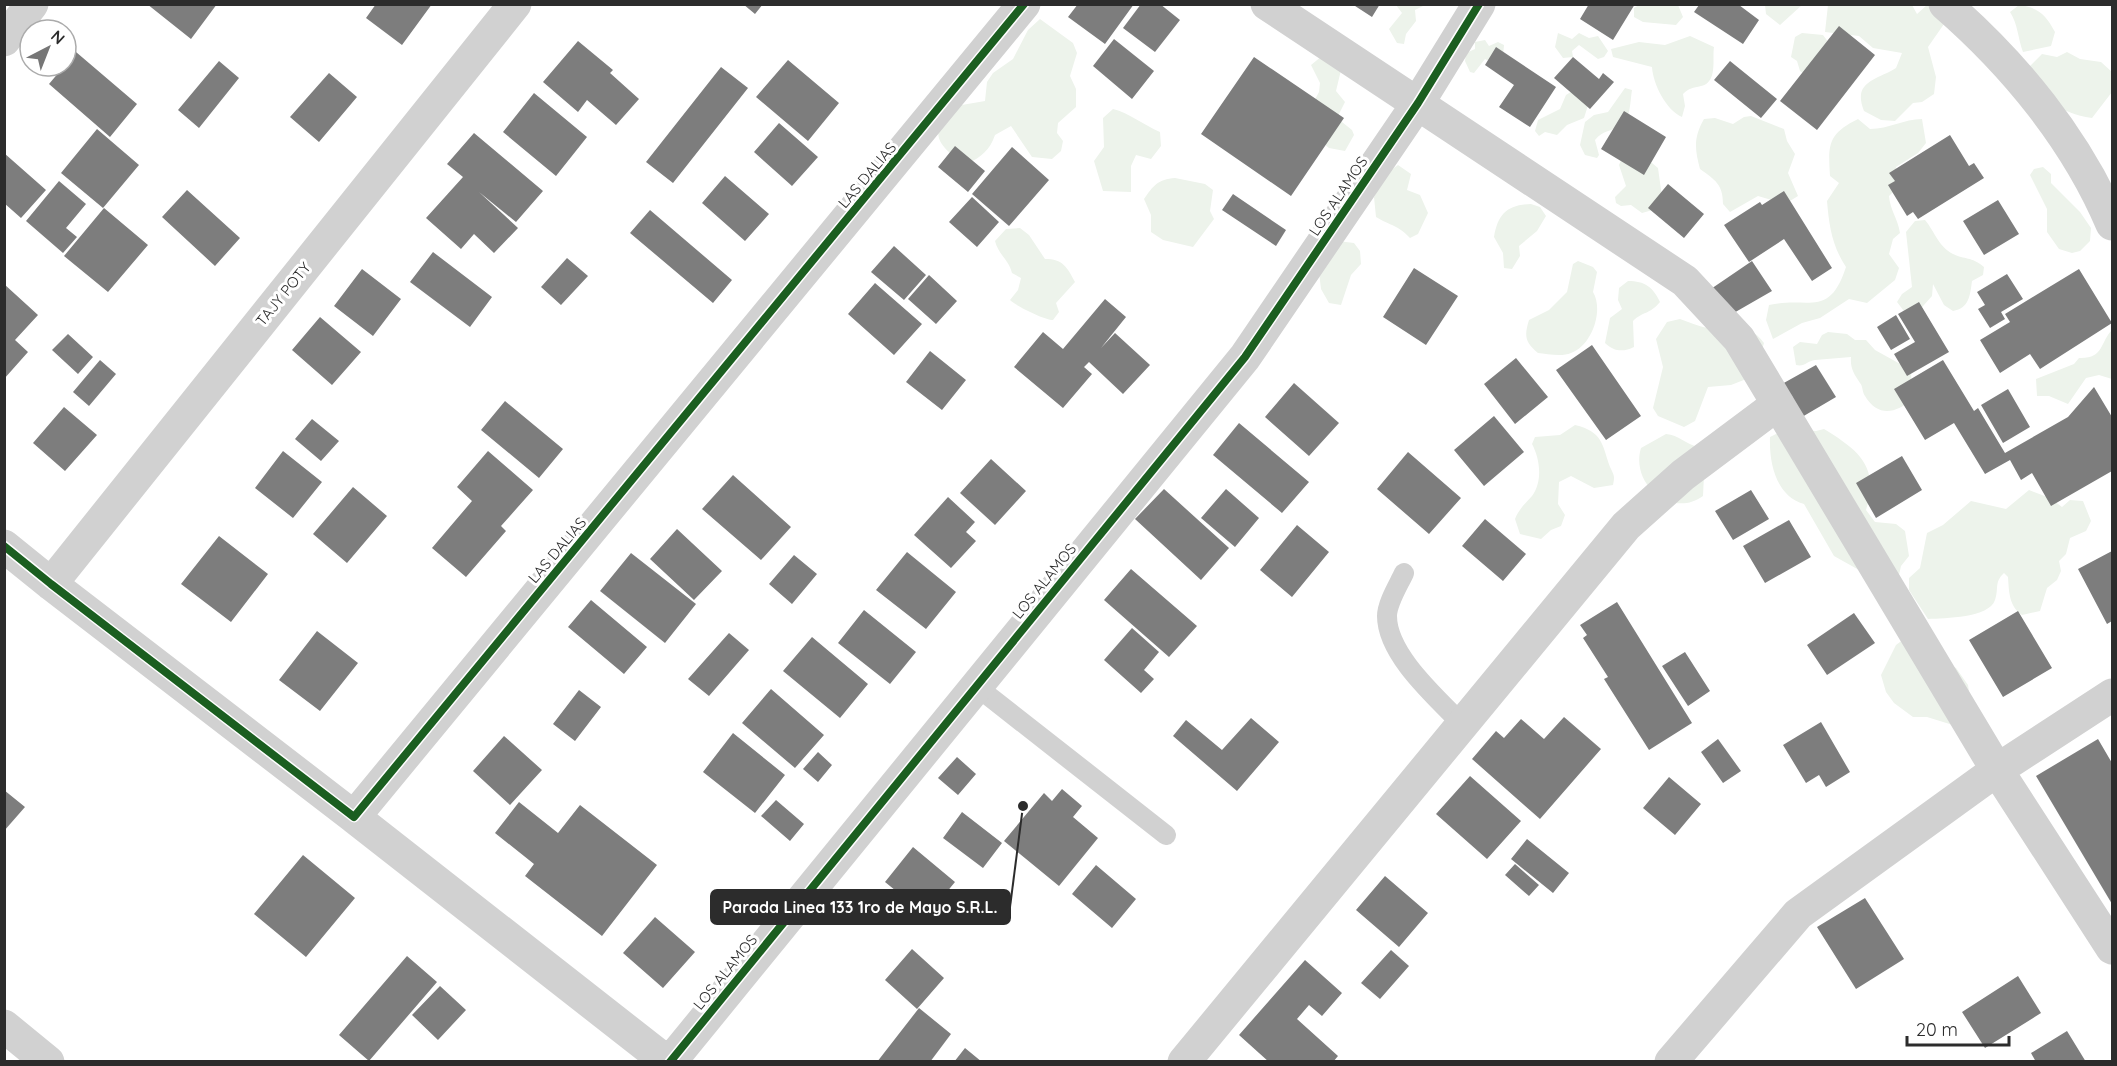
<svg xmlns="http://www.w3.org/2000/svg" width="2117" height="1066" font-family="Quicksand,sans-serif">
<rect width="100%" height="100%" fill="#fff"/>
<path fill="#edf3eb" d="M1396,5H1425L1415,10L1416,21L1406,34L1404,44L1397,43L1389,29L1402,13Z
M1639,5H1678L1683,17L1676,25L1643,22L1634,17V8Z
M1765,5V4L1802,5L1780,25L1766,14Z
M1828,5H1912L1917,14L1927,5L1936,8L1944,24L1928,47L1936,77L1934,94L1922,102L1913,103L1895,121L1881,120L1864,111C1852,81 1877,80 1896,68L1902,53L1873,48L1859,36L1825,32Z
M2019,5C2038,7 2046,15 2055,32L2051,46L2023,52C2018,39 2018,24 2010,12Z
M1040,19L1073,43L1077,53L1070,76L1076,89V107L1058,123L1057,133L1063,141L1061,151L1052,159L1032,157L1011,126L995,135C990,150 981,157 967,164C956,159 934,144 939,129C941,122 951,112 956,106L985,101L987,82L993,73L1013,59L1028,30Z
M1558,33L1572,39L1579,33L1589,38L1598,36L1608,51L1604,57L1598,59L1579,45L1572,51L1573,57L1563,58L1555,47Z
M1802,33L1823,35L1832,47L1811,79L1800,71L1797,61L1791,57L1795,37Z
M1690,36L1714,47C1712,59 1718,82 1701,86C1693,88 1689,88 1683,94L1685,106L1682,117C1666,110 1653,84 1652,67L1613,57L1611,49L1639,42L1665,45Z
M1485,40L1489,46L1498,42L1504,45L1503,56L1493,63L1485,59L1474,73L1470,72L1465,61L1466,53L1475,49V42Z
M2067,52L2080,59L2101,62L2112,72V92L2092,118C2056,112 2045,99 2029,67L2042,54L2057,57Z
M1322,56L1341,70L1336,91L1345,102L1337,118L1352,130L1354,135L1345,151L1329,148L1318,139L1312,105L1319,92L1320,83L1311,65Z
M1625,88L1632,90C1630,101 1631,120 1620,126C1610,132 1603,130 1595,140L1599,155L1597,158L1585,155L1580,145L1585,122L1594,115L1608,112Z
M1574,90L1590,99L1584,118L1567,125L1557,135L1545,132L1539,136L1535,131L1538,120L1560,109L1566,95Z
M1113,109C1129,113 1144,125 1160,132L1161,146L1151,159L1136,155L1131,166V192L1103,191L1094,161L1104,147L1103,118Z
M1751,116L1784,129L1787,141L1795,154L1788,173L1798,196L1785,204L1758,196L1730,212L1723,204C1723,184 1715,180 1700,169C1695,150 1693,138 1704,119L1715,118L1733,124L1744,117Z
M1858,119L1870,129C1889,129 1904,119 1922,119L1926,143L1918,153L1896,167L1899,186L1889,196C1890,210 1898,219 1900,233L1893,239L1889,254L1899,268L1895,280L1867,303L1849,299L1820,318L1802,323L1773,339L1766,320L1769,305C1809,296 1829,319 1846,267C1832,246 1829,225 1827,201L1839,183L1830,176C1828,144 1828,134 1858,119Z
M1625,151L1640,153L1658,168L1662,197L1656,209L1642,213L1631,205L1621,206L1616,203L1615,197L1626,186L1619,165Z
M1398,165L1411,174L1407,190L1420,195L1428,213L1418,234L1410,238C1398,225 1391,226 1376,217L1374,197L1387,173Z
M2043,167L2051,174V183L2080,212L2091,228L2090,241L2080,251L2072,253L2059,249L2047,232V209L2030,175L2034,169Z
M1175,178L1205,184L1213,190L1210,211L1214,219L1193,247L1163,240L1151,232V215L1144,199C1153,186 1158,179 1175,178Z
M1531,204L1540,207L1546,216L1537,231L1519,246L1520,256L1512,269L1504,268L1503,253L1494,237C1498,214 1507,205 1531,204Z
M1925,220C1935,232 1938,246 1953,254C1965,260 1971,256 1984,267L1983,275L1972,281C1970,296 1969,308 1953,311L1944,305L1933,284L1932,296L1915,315H1907L1897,302L1902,294L1912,287L1906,232L1915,221Z
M1020,228L1029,235L1045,259C1063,259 1067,267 1075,282L1056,303L1059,312L1053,320C1045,320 1016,306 1010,300L1018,290L1021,278L1012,273C1009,260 998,254 995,241L1006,229Z
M1338,241L1354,243L1360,251L1361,264L1351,275L1341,305L1329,303L1321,289L1317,256Z
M1578,261L1593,267L1597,272L1593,292C1604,310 1592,346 1571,353C1562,357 1547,354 1538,353C1525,342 1524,336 1529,320L1549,310L1567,292L1573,264Z
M1628,281C1645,281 1653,287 1660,302C1649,315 1643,311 1633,321L1634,347C1624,352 1614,352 1605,343L1610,318L1622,309L1618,300L1619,288Z
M1680,319C1689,322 1698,326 1707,328C1730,332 1749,321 1764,343L1754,376L1731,385L1708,387L1695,421L1684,427L1658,416L1653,408L1663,367L1656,339L1667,322Z
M2112,330V379L2099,375L2086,378L2068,404L2049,396H2037L2036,379L2074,364L2079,358C2104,359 2100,342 2112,330Z
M1828,332L1847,334L1855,340H1866L1875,350L1911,370L1912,399C1897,413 1878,418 1865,396C1862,392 1863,386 1860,383C1854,374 1850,368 1851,357C1839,358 1827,359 1815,360C1807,361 1805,367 1796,365L1793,347L1800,342L1817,344L1822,335Z
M1575,425C1603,432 1602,444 1610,467C1614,475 1615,476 1613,485L1594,488L1571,476L1559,482L1558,504L1565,515L1561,526L1551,530L1541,539L1520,534L1515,519C1519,509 1525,504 1532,496C1543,481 1540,459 1532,444L1535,437L1560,435Z
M1792,429L1816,431L1824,429C1858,450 1880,466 1866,510L1875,522L1896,524L1905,531L1909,556L1901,566L1899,575L1859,570L1834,556L1804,504C1776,496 1769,463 1770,437L1782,431Z
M1666,434C1679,435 1685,444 1698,447L1704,475L1703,496C1672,519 1630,484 1641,448Z
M2029,490L2050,498L2062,507L2070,500L2083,501L2091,521L2086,531L2070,538L2066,554L2059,561L2061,571L2057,580L2047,588L2040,611L2022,615C2009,606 2009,592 2008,577L2004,573C1994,582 1999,589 1995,600C1989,618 1945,618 1928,619L1909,590V578L1920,568L1927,533L1943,525L1971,501L2006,509Z
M1904,639L1956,668L1968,685L1971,704L1956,726L1927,717H1913L1894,703L1886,692L1881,675L1896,645Z"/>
<path fill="#7d7d7d" d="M147,4H217L191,39Z
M376,4H432L402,45L366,18Z
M743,4H763L755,14Z
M1078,4H1134L1105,44L1068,17Z
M1141,4H1160L1180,20L1155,52L1123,28Z
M1352,4H1380L1372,17Z
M1589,4H1635L1613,40L1580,19Z
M1699,5H1739L1759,20L1743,44L1694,12Z
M1839,26L1875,55L1817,130L1780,101Z
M1114,39L1154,71L1132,99L1093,66Z
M578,41L613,70L610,73L639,99L616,125L587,100L578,112L543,82Z
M1496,47L1556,87L1530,127L1499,107L1514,85L1485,65Z
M76,52L137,104L110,137L49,84Z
M1254,57L1344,118L1291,196L1201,134Z
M1573,57L1599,79L1603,73L1614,82L1590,109L1554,78Z
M788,60L839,103L808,141L756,97Z
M219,61L239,78L199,128L178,110Z
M1730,61L1777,99L1761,118L1714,80Z
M721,67L748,88L673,183L646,162Z
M329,73L357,97L319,142L290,117Z
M534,93L587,137L556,176L503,132Z
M1624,111L1666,137L1644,175L1601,149Z
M779,123L818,157L792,186L754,152Z
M97,129L139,165L103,208L61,173Z
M474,133L543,191L516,222L479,192L518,228L494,253L474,234L461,249L426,218L463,177L447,164Z
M1950,135L1969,166L1974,163L1984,178L1918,219L1913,212L1907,216L1888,185L1895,181L1889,173Z
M955,146L985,171L968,192L938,167Z
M1012,147L1049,180L1009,226L972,194Z
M4,153L46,190L21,218L4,203Z
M725,176L769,214L745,241L702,203Z
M59,181L86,204L66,228L77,237L63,253L26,221Z
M1668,184L1704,214L1684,238L1648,208Z
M187,190L240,238L215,266L162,217Z
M1784,191L1832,268L1812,281L1784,239L1749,262L1724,225L1760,202L1762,205Z
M1233,194L1286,230L1276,246L1222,210Z
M972,197L999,222L977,247L949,222Z
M1998,200L2019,234L1984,255L1963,221Z
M104,208L148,245L108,292L64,256Z
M650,210L732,280L713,303L630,233Z
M894,246L926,275L904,300L871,272Z
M433,252L492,297L470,327L410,282Z
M567,258L588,276L561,305L541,287Z
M1752,261L1772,291L1732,314L1705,293Z
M1414,268L1458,296L1426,345L1383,317Z
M362,269L401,299L373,336L334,306Z
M2079,269L2112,323L2040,369L2030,354L2000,373L1980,340L2010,322L2005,314Z
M2007,274L2023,299L2001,312L2005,319L1990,328L1978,309L1985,305L1977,292Z
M929,275L957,301L936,324L908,299Z
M875,283L922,324L894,355L848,314Z
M4,284L38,315L15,340L28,352L4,379Z
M1105,299L1126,317L1101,348L1115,333L1150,365L1123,394L1089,362L1084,367L1092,374L1063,408L1014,367L1043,332L1063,349Z
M1919,302L1949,352L1907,376L1894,354L1915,342L1898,314Z
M1896,315L1910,339L1891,350L1877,327Z
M320,317L361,352L332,385L292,350Z
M68,334L93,357L78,374L52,350Z
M1592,345L1641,416L1606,440L1556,370Z
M930,351L966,380L942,410L906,382Z
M1516,358L1548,397L1515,424L1484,384Z
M100,360L116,374L89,406L73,392Z
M1943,360L1974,411L1978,408L2005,453L2068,417L2094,387L2112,417V471L2051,506L2032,473L2021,480L2010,460L1985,474L1954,423L1925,440L1894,389Z
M1816,365L1836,397L1802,417L1782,384Z
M1294,383L1339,423L1309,456L1265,417Z
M2008,389L2030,427L2003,443L1981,405Z
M505,401L563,449L539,478L481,430Z
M64,407L97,435L65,471L33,443Z
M1494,416L1524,452L1484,486L1454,450Z
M312,419L339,441L321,461L295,439Z
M1239,423L1309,482L1282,513L1213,455Z
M283,451L322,482L293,518L255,488Z
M488,451L533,490L501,526L506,531L466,577L432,548L472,501L457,487Z
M1408,452L1461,498L1429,534L1377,489Z
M1902,456L1922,490L1876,518L1856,483Z
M991,459L1026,491L995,525L960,493Z
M733,475L791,527L761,560L702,509Z
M353,487L387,516L347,563L313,534Z
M1164,489L1229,548L1201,580L1135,519Z
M1226,489L1259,518L1235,547L1201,518Z
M1751,490L1769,519L1733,540L1715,511Z
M948,497L975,522L966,532L976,541L951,568L914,535Z
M1485,519L1526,554L1503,581L1462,546Z
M1789,520L1811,557L1765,583L1743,546Z
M1297,525L1329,552L1292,597L1260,570Z
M677,529L722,571L694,600L650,559Z
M219,536L268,574L231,622L181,584Z
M2112,551V621L2107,624L2078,569Z
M907,552L956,592L926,629L876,590Z
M631,553L696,604L665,643L600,591Z
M794,555L817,574L792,604L769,584Z
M1131,569L1197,626L1169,657L1104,600Z
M591,600L647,647L624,674L568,627Z
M1617,602L1692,723L1649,750L1604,679L1608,677L1583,638L1587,635L1580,625Z
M864,610L916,652L890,684L838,643Z
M2018,611L2052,668L2003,697L1969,640Z
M1854,613L1875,643L1827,675L1807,645Z
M1132,628L1159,652L1144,670L1154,679L1141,693L1104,660Z
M317,631L358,663L320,711L279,680Z
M729,633L749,650L709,696L688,679Z
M812,637L868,684L840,718L783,671Z
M1685,652L1710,691L1688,706L1662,666Z
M771,689L824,735L795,768L742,723Z
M579,690L601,707L575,741L553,724Z
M1564,717L1601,749L1540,819L1472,759L1496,731L1504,738L1521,719L1544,739Z
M1251,718L1279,742L1237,791L1173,736L1186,720L1222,750Z
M1821,722L1850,772L1826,787L1819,775L1806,783L1783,745Z
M733,733L785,775L755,813L703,772Z
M504,736L542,770L510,805L473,771Z
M1718,739L1741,771L1723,783L1701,752Z
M2098,739L2112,763V904L2036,776Z
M818,752L832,765L818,782L803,769Z
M957,757L976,774L958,795L938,778Z
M1470,776L1521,821L1487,859L1436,814Z
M1669,777L1701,804L1675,835L1643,808Z
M1062,789L1082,806L1073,817L1098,838L1059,886L1004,841L1044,793L1052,801Z
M4,790L25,807L4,831Z
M776,800L804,824L790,841L761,816Z
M519,802L558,833L580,805L657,865L602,936L525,876L534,864L495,833Z
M962,812L1002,843L983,868L943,838Z
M1527,839L1569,873L1553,893L1511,859Z
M913,847L955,882L927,916L885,882Z
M303,855L355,898L306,957L254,914Z
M1515,864L1539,885L1529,896L1505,875Z
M1096,865L1136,899L1112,928L1072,894Z
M1385,876L1428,913L1399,947L1356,910Z
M1865,898L1904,959L1856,989L1817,927Z
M655,917L695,952L663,988L623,953Z
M912,949L944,978L917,1009L885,980Z
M1391,950L1409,966L1380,999L1361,983Z
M407,956L437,982L369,1061L339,1035Z
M1305,960L1342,993L1322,1016L1309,1005L1297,1019L1338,1056L1333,1062H1269L1239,1035Z
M2018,976L2041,1013L1985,1048L1962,1012Z
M440,986L466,1010L438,1040L412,1015Z
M919,1008L951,1034L930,1062H877Z
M2067,1031L2086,1062H2036L2031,1053Z
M965,1048L982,1062H954Z"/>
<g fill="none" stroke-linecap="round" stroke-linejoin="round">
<path stroke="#d1d1d1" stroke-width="20" d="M1404,573C1399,584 1387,603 1387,616C1387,655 1437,698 1462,724
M976,686L1166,835"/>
<path stroke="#d1d1d1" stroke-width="33" d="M1267,4L1685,281L1739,339L1997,770L2112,948
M1945,4C2014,64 2076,139 2112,224
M4,40L32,4
M4,546L51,584L354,817L1024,4
M51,584L515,4
M354,817L667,1062
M670,1062L1245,357L1418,103L1479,4
M1184,1062L1626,526L1683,475L1778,404
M1671,1062L1798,914L1997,770L2112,695"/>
<path stroke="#d1d1d1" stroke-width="33" d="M4,1026L48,1062"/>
<defs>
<path id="cycleway" d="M4,546L51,584L354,817L1024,4
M670,1062L1245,357L1418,103L1479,4"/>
</defs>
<use href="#cycleway" stroke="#fff" stroke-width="11"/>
<use href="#cycleway" stroke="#1b5e20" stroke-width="8"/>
</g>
<g text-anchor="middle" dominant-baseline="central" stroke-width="6" stroke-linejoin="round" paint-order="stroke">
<g font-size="15" fill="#2c2c2c" stroke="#fff">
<text transform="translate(867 175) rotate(-50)">LAS DALIAS</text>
<text transform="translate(1338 196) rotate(-56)">LOS ALAMOS</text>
<text transform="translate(283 294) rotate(-51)">TAJY POTY</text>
<text transform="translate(557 550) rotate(-50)">LAS DALIAS</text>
<text transform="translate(1044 581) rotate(-51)">LOS ALAMOS</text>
<text transform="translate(725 972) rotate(-51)">LOS ALAMOS</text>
</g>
</g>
<path fill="none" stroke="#2c2c2c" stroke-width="2" d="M1023 806L1010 907"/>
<circle fill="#2c2c2c" stroke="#fff" stroke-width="2" cx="1023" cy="806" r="6"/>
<rect fill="#2c2c2c" stroke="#2c2c2c" stroke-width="2" x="711" y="890" width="299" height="34" rx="6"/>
<g font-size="16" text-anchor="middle" font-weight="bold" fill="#fff">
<text x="860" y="913">Parada Linea 133 1ro de Mayo S.R.L.</text>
</g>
<rect width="2117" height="1066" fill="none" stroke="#2c2c2c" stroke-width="12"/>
<g transform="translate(48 48) rotate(42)"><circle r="28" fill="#ffffff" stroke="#ababab" stroke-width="1.5"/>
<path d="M0-4.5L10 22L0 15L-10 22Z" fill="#767676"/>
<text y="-9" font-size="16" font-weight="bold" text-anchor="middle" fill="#2c2c2c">N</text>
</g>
<path d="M1907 1036v9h102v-9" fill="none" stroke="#2c2c2c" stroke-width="3"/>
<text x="1916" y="1036" font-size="18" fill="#2c2c2c" stroke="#ffffff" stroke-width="4.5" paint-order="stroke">20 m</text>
</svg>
